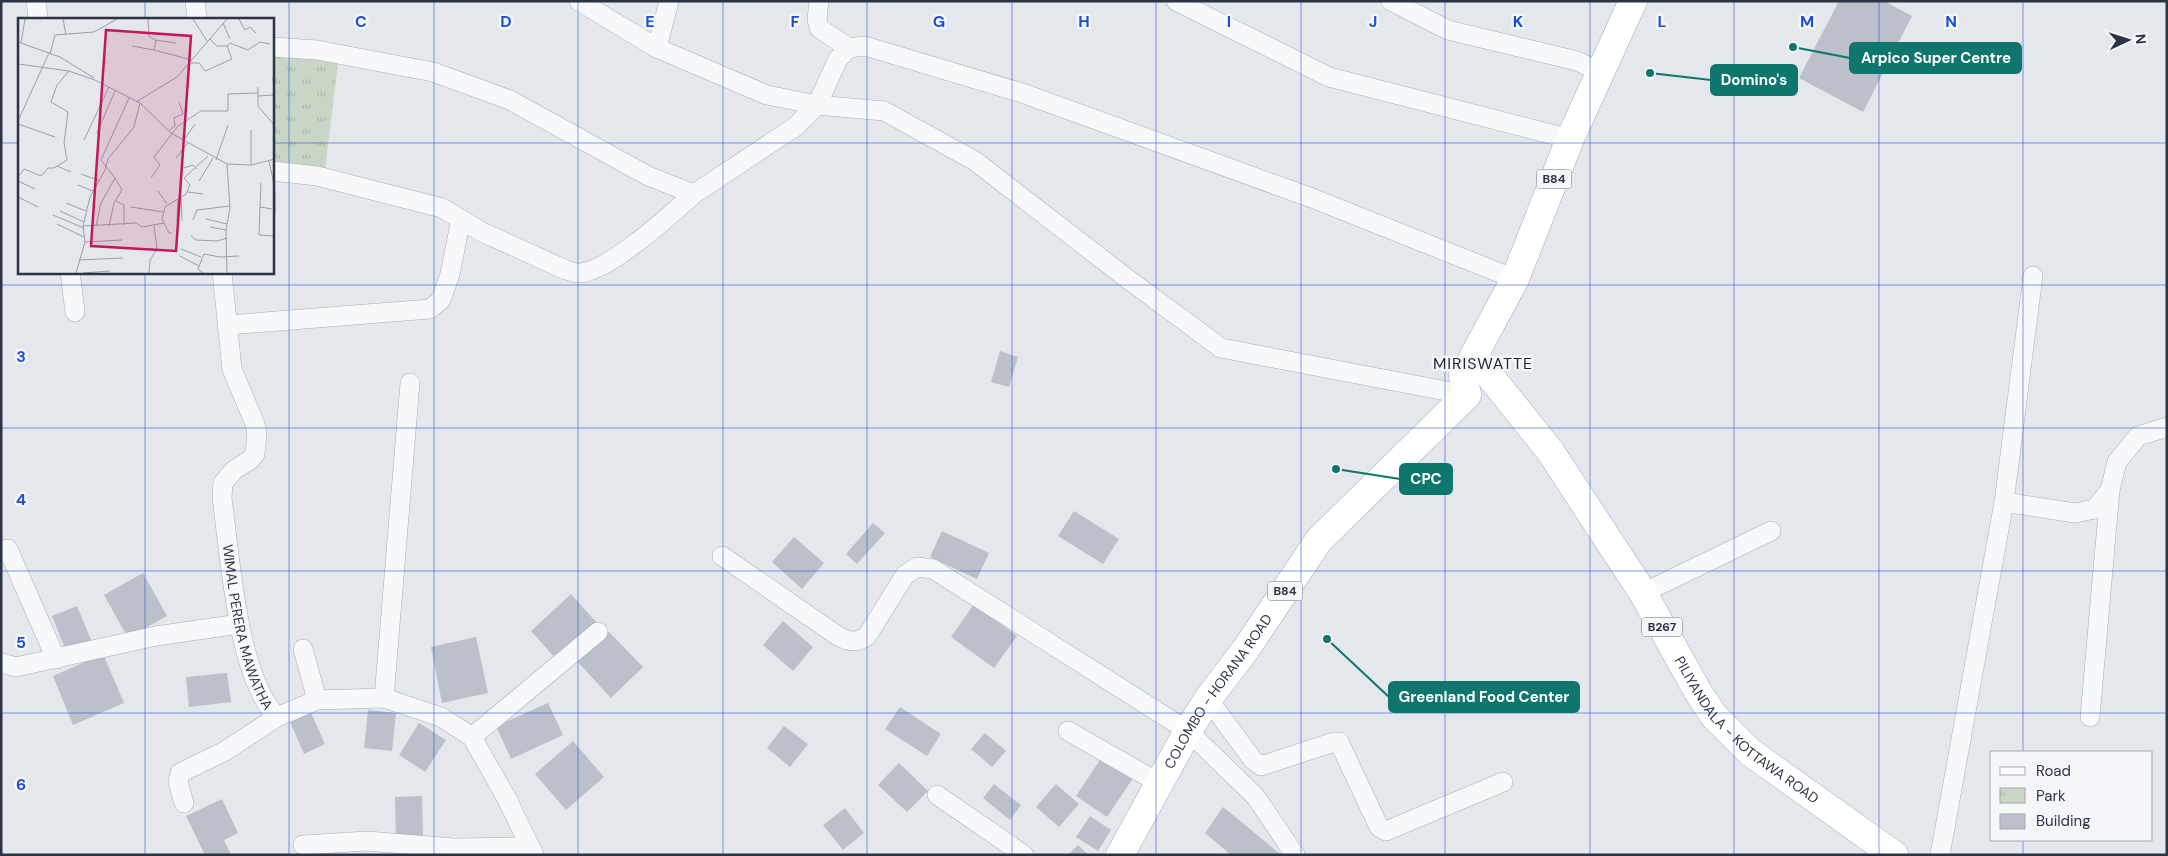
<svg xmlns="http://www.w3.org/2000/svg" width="2168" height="856" font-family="'DM Sans',sans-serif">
<defs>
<pattern id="park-tufts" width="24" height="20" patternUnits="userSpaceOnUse" patternTransform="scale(1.25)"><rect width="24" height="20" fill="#c9d6c5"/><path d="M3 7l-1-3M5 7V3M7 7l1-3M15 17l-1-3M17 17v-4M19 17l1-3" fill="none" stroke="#adb8ab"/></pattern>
</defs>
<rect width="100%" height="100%" fill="#e4e7ec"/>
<path fill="url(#park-tufts)" d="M272,51L339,55L325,169L273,163Z"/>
<path fill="#bbc0ca" d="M1839,1H1884L1912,16L1863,112L1799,78Z
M1000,351L1018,357L1009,387L991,382Z
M1074,511L1119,539L1103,564L1058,536Z
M873,523L885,533L857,564L846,554Z
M942,531L989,553L977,579L930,557Z
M794,537L824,563L802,589L772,562Z
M143,573L167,616L128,638L104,595Z
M571,594L597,623L557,660L531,631Z
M974,604L1017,636L994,668L951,637Z
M77,606L91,640L66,651L52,616Z
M783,621L813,647L793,671L763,645Z
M607,630L643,667L611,698L576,660Z
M476,637L488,693L442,703L431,647Z
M103,654L124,703L73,725L53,676Z
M227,673L231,702L189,707L186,677Z
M548,703L563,735L511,759L496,726Z
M308,706L325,744L304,754L287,715Z
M900,707L941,734L927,756L885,729Z
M368,710L396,713L392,751L364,748Z
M419,723L446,740L425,772L399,755Z
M784,726L808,744L790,767L767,748Z
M985,733L1006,751L992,767L971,749Z
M573,741L604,777L566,810L535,774Z
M1102,757L1133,778L1107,817L1076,796Z
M899,763L928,791L907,812L878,785Z
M994,784L1021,805L1010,820L983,798Z
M1056,784L1079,804L1059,827L1036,807Z
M422,796L423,837H396L395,797Z
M222,799L238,833L224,840L231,855H205L186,816Z
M1223,807L1244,824L1281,855H1231L1205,833Z
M845,808L864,833L843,850L823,825Z
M1090,816L1111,830L1098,851L1076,837Z
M1078,845L1088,855H1068Z"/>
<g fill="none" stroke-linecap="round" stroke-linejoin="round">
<defs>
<g id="street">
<path d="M36,1L38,19"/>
<path d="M195,1L197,19"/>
<path d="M579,1L657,48L767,95L817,105L884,111L975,161L1125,277L1221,348L1467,395"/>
<path d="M819,1L817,19L819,28L849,48"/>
<path d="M1176,1L1329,77L1570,139"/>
<path d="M1391,1L1448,30L1577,61L1600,72"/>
<path d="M272,47L317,50L433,72L510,100L648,176L694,194L795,127L817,105L838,59L849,48L865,46L1022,93L1312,198L1515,279"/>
<path d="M657,48L669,1"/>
<path d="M272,171L317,176L442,208L482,232L566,270C571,271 577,274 581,273C612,269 670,215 694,194"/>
<path d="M70,272L75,312"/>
<path id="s1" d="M222,272L232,369L255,424L257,434L255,454L250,460L234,470L223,483L222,498C230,555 237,676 277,717"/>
<path d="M227,325L430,309L441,300L450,274L461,219"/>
<path d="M2004,502L2033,276"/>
<path d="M8,549L56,659"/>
<path d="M722,556L838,636C849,642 857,643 867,636L905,575L917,567L933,569L1188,731L1256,797L1295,855"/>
<path d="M1643,593L1771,531"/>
<path d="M303,649L317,700"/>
<path d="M1,663L16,667L156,636L239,624"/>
<path d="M384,698L410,383"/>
<path d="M1208,699L1253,760L1261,766L1331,743L1339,742L1379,827L1386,831L1503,782"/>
<path d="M2090,717L2110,490"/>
<path d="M1068,731L1159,783"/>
<path d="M472,737L598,632"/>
<path d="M937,795L1024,855"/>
<path d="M184,803L178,782L180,773L225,751L277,717L317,700L384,698L441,717L472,737L507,799L534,855"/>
<path d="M303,845L367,841L454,848L530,847"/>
<path d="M1940,855L2004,502L2075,513L2095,509L2110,490L2117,462L2138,436L2167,427"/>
</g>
<g id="primary">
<path id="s2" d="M1474,356L1550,451L1643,593L1698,692L1714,716L1750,752L1894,855"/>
<path id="s3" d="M1120,855L1188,731L1208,699L1246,649L1319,540L1467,395L1463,376L1515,279L1570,139L1633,1"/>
</g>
</defs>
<use href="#street" stroke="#a9aeb7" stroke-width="20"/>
<use href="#primary" stroke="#a3abb8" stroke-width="29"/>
<use href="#street" stroke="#f7f8fa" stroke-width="19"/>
<use href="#primary" stroke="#fff" stroke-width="28"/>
</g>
<path fill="none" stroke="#1d4ed8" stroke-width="1" stroke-opacity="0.55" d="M145,1V19M289,1V855M434,1V855M578,1V855M723,1V855M867,1V855M1012,1V855M1156,1V855M1301,1V855M1445,1V855M1590,1V855M1734,1V855M1879,1V855M2023,1V752M1,143H19M272,143H2167M145,272V855M1,285H2167M1,428H2167M1,571H2167M1,713H2167M2023,840V855"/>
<g text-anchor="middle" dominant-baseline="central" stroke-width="5" stroke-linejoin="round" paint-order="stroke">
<g fill="#f4f6f9" stroke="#676e7b" stroke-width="1">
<rect x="1536.5" y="169.5" width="35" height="19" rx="4"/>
<rect x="1267.5" y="581.5" width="35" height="19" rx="4"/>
<rect x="1642" y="617.5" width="40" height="19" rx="4"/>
</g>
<g font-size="12" font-weight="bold" fill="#2b3445">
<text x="1554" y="179">B84</text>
<text x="1285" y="591">B84</text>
<text x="1662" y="627">B267</text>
</g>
<g font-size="14" fill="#2b3445" stroke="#f4f6f9">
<text stroke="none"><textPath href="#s1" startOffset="378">WIMAL PERERA MAWATHA</textPath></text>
<text stroke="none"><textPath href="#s3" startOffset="191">COLOMBO - HORANA ROAD</textPath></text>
<text stroke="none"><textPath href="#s2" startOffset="466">PILIYANDALA - KOTTAWA ROAD</textPath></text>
</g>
<g font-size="16" letter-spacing="1" fill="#1d2536" stroke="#f4f6f9">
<text x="1483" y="363">MIRISWATTE</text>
</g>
</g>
<g transform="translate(18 18)">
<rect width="256" height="256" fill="#e4e7ec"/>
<path fill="none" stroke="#9a9fa9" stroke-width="1" d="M45,1L48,17M130,1L131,18L138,23L136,32L174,42M175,1L189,23M221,1L227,12L232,9L238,15M205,5L212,21M192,21L199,28H209L212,25L230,32L242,24L252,26M137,22L158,25M0,24L42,39L76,60M3,25L7,1M114,28L136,32M32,36L37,17L76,14L99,1M172,45H181L187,53L214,41L209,28M0,46L51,53L77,62L122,85L153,115L209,146L233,147L257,141M240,69V88L257,108M240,78L256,77L255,59M118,84L159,59L209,1M0,103L31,35M0,106L37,119M151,112L157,108L156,100L165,96L161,84M79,115L97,73M66,122L91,69M166,122L177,106M158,140L170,125M198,142L210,107M251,143L257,171M209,146L212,190L208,212L209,255M233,147V112M39,148L53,154M166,150L175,147L179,151M63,156L82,163M0,159L6,151L23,158L30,150H36L49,142L46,125L50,94L33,84L39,67L51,53M133,160L142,147L136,139L160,108L183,93H210V76L240,75M0,163L17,171M181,163L195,140M243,165L242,189L254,191M60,167L75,173M140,173L149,186M170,174L185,176M257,174V196M0,179L20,189M163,180L164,203M98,183L106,187V207M48,185L68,193M113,189L145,194M242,189L241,217L257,218M42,193L66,204M35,197L66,210M188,201L209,206M175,202L179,192L212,188M159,203L160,181M39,206L66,219M65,208L118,205L124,209L146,205M78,208L83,185L97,160L83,142L111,80M91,208L96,185L104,172L97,160M192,209L208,212M154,215H151L144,201L147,189L168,176L172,167L166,160L190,138M173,218L178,222L199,223L209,220M67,224L104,222M163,231L183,239M162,238L181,248M61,242L105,240M58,255L67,224L65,208L72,179L87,152L90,141L116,109L122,85M65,255L92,253M131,255L132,242L139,231L136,208M185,255L180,251L186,236L202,239L221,238"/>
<path fill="#c2185b" fill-opacity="0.15" stroke="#c2185b" stroke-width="2.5" d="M88,12L173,18L158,233L73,228Z"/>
<rect width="256" height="256" fill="none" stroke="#2b3445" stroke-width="2.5"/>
</g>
<g font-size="16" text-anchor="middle" font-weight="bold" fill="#1d4ed8" stroke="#f4f6f9" stroke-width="5" stroke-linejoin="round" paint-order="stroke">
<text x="361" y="27">C</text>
<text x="506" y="27">D</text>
<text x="650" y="27">E</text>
<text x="795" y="27">F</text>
<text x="939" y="27">G</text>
<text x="1084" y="27">H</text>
<text x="1229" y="27">I</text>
<text x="1373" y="27">J</text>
<text x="1518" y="27">K</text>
<text x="1662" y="27">L</text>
<text x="1807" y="27">M</text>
<text x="1951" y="27">N</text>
<text x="21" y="362">3</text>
<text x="21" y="505">4</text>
<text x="21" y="648">5</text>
<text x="21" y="790">6</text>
</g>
<path fill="none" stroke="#0f766e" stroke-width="2" d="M1793 47L1850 58M1650 73L1711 80M1336 469L1400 479M1327 639L1389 697"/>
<g fill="#0f766e" stroke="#f4f6f9" stroke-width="2">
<circle cx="1793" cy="47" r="5"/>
<circle cx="1650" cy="73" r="5"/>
<circle cx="1336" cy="469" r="5"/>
<circle cx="1327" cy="639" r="5"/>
</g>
<g fill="#0f766e" stroke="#0f766e" stroke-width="2">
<rect x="1850" y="43" width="171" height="30" rx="5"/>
<rect x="1711" y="65" width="86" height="30" rx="5"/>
<rect x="1400" y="464" width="52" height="30" rx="5"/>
<rect x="1389" y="682" width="190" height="30" rx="5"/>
</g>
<g font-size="15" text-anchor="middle" font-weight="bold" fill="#fff">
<text x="1936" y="63">Arpico Super Centre</text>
<text x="1754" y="85">Domino's</text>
<text x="1426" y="484">CPC</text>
<text x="1484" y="702">Greenland Food Center</text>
</g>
<rect width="2168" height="856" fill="none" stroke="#2b3445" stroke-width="5"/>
<rect x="1990" y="751" width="162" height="90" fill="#f4f6f9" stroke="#a4a8b1"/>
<rect x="2000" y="767" width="25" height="8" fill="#ffffff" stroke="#a4a8b1"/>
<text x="2036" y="776" font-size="15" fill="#2b3445">Road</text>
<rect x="2000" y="788" width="25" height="15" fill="url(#park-tufts)" stroke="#a4a8b1"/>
<text x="2036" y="801" font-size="15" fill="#2b3445">Park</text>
<rect x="2000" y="814" width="25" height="15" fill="#bbc0ca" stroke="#a4a8b1"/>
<text x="2036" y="826" font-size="15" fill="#2b3445">Building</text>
<g transform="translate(2128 40) rotate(86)" stroke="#f4f6f9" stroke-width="4" paint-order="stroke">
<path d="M0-4L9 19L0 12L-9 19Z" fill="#2b3445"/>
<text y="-8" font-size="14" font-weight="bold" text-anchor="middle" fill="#2b3445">N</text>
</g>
</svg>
